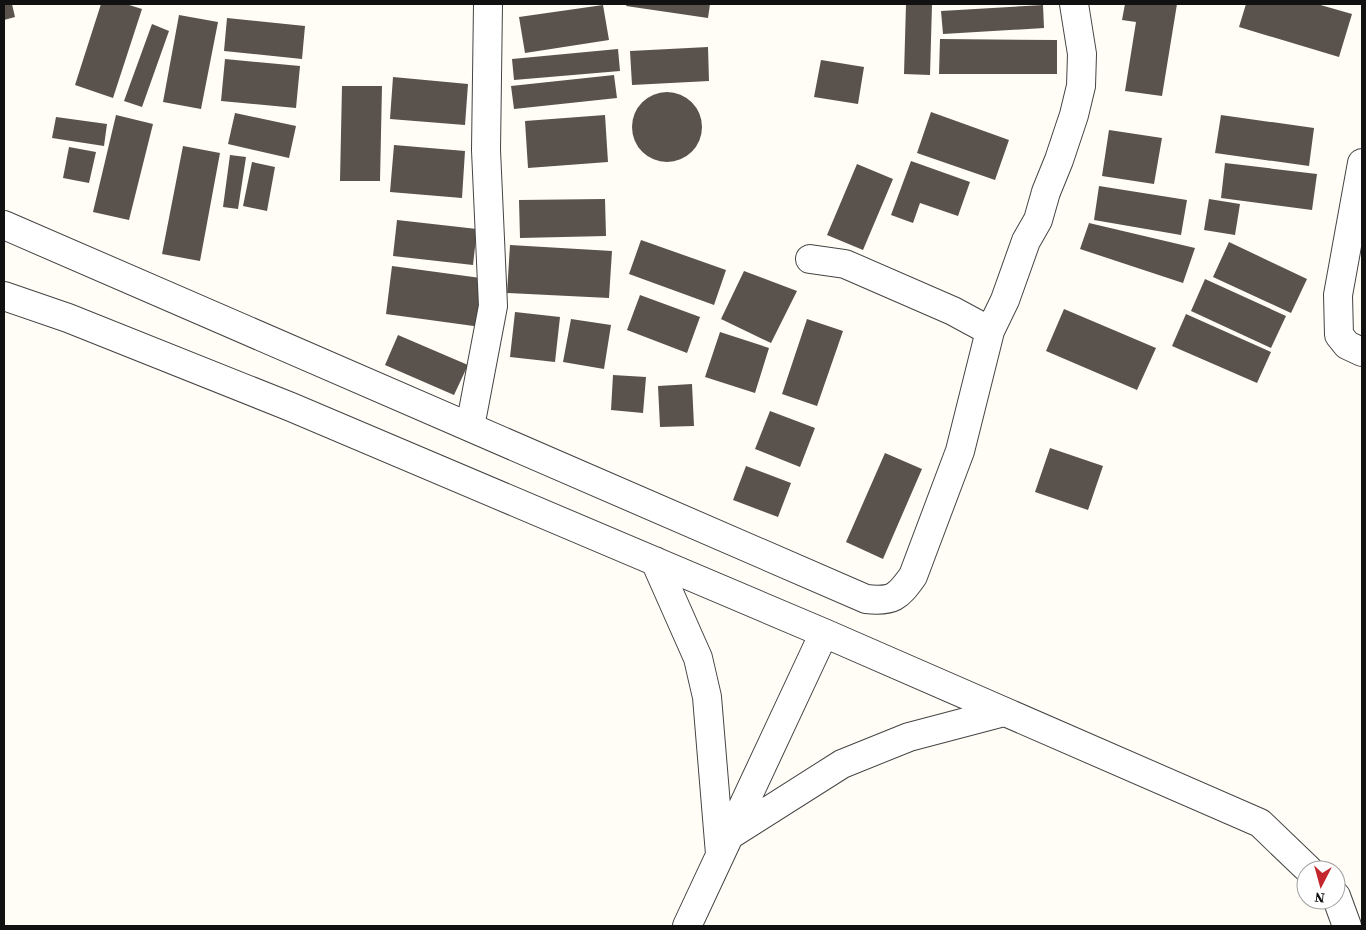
<svg xmlns="http://www.w3.org/2000/svg" width="1366" height="930" font-family="'Source Serif 4',serif">
<rect width="100%" height="100%" fill="#fffdf5"/>
<path fill="#5a524d" d="M4,4H12L15,17L4,20Z
M101,4H126L142,9L113,98L75,85Z
M627,4H710L708,18L626,6Z
M906,4H932L930,75L904,74Z
M1125,4H1177L1162,96L1125,91L1136,22L1122,20Z
M1246,4H1317L1352,14L1339,57L1239,27Z
M603,5L609,40L525,53L519,17Z
M1043,5L1044,28L943,34L941,11Z
M179,15L218,22L201,109L163,102Z
M227,18L305,26L302,59L224,51Z
M152,24L169,31L142,107L124,101Z
M940,39L1057,40V74H939Z
M708,47L709,81L632,85L630,51Z
M618,49L620,71L514,80L512,59Z
M225,59L300,66L296,108L221,101Z
M821,60L864,67L858,104L814,97Z
M614,75L617,98L514,109L511,86Z
M393,77L468,84L465,125L390,119Z
M342,86H382L380,181H340Z
M632 127a35 35 0 1 1 70 0a35 35 0 1 1-70 0Z
M931,112L1009,140L995,180L917,153Z
M235,113L296,126L289,158L228,144Z
M116,115L153,124L129,220L93,212Z
M605,115L608,162L528,168L525,121Z
M1221,115L1314,128L1309,166L1215,153Z
M56,117L107,124L104,146L52,138Z
M1109,130L1162,138L1154,184L1102,176Z
M394,145L465,151L462,198L390,192Z
M183,146L220,153L200,261L162,254Z
M69,147L96,152L89,183L63,178Z
M230,155L246,157L238,209L223,207Z
M911,161L970,182L958,216L920,203L913,223L891,215Z
M252,162L275,167L267,211L243,206Z
M1225,163L1317,174L1312,210L1221,198Z
M857,164L893,179L863,250L827,235Z
M1099,186L1187,200L1181,235L1094,220Z
M605,199L606,236L520,238L519,200Z
M1209,199L1240,204L1235,235L1204,230Z
M397,220L477,229L473,265L393,256Z
M1089,223L1195,248L1183,283L1080,249Z
M641,240L726,270L714,305L629,274Z
M1229,242L1307,279L1291,313L1213,277Z
M510,245L612,251L609,298L507,293Z
M392,266L488,279L481,327L386,314Z
M744,271L797,291L771,343L721,319Z
M1205,279L1286,316L1271,348L1191,311Z
M640,295L700,317L687,353L627,330Z
M1064,309L1156,348L1137,390L1046,351Z
M515,312L560,317L555,362L510,357Z
M1186,314L1271,352L1257,383L1172,346Z
M571,319L611,325L604,369L563,362Z
M807,319L843,331L817,406L782,394Z
M720,332L769,348L755,393L705,377Z
M398,335L468,365L454,395L385,365Z
M613,375L646,377L643,413L611,410Z
M692,384L694,426L660,427L658,386Z
M770,411L815,428L800,467L755,449Z
M1050,448L1103,466L1088,510L1035,492Z
M885,453L922,469L883,559L846,542Z
M746,466L791,483L778,517L733,500Z"/>
<g fill="none" stroke-linecap="round" stroke-linejoin="round">
<defs>
<path id="minor" d="M1362,163L1338,295L1339,335L1347,345L1362,352
M4,225L866,599C893,602 898,597 913,576L960,451L990,331
M810,259L845,264L953,311L990,331L1005,300L1026,241L1038,220L1046,192L1059,160L1074,115L1081,86L1082,54L1074,4
M4,296L68,318L291,407L824,633L1260,823L1309,870
M470,427L493,306L486,150L488,4
M655,561L698,658L707,697L720,854
M730,835L842,764L909,737L1004,712
M1336,896L1347,926
M687,926L824,633"/>
</defs>
<use href="#minor" stroke="#444" stroke-width="30"/>
<use href="#minor" stroke="#fff" stroke-width="28"/>
</g>
<rect width="1366" height="930" fill="none" stroke="#111111" stroke-width="10"/>
<g transform="translate(1321 885) rotate(186)"><circle r="24" fill="#ffffff" stroke="#a0a0a0"/>
<path d="M0-4L9 19L0 12L-9 19Z" fill="#c4262e"/>
<text y="-8" font-size="14" font-weight="bold" text-anchor="middle" fill="#111111">N</text>
</g>
</svg>
